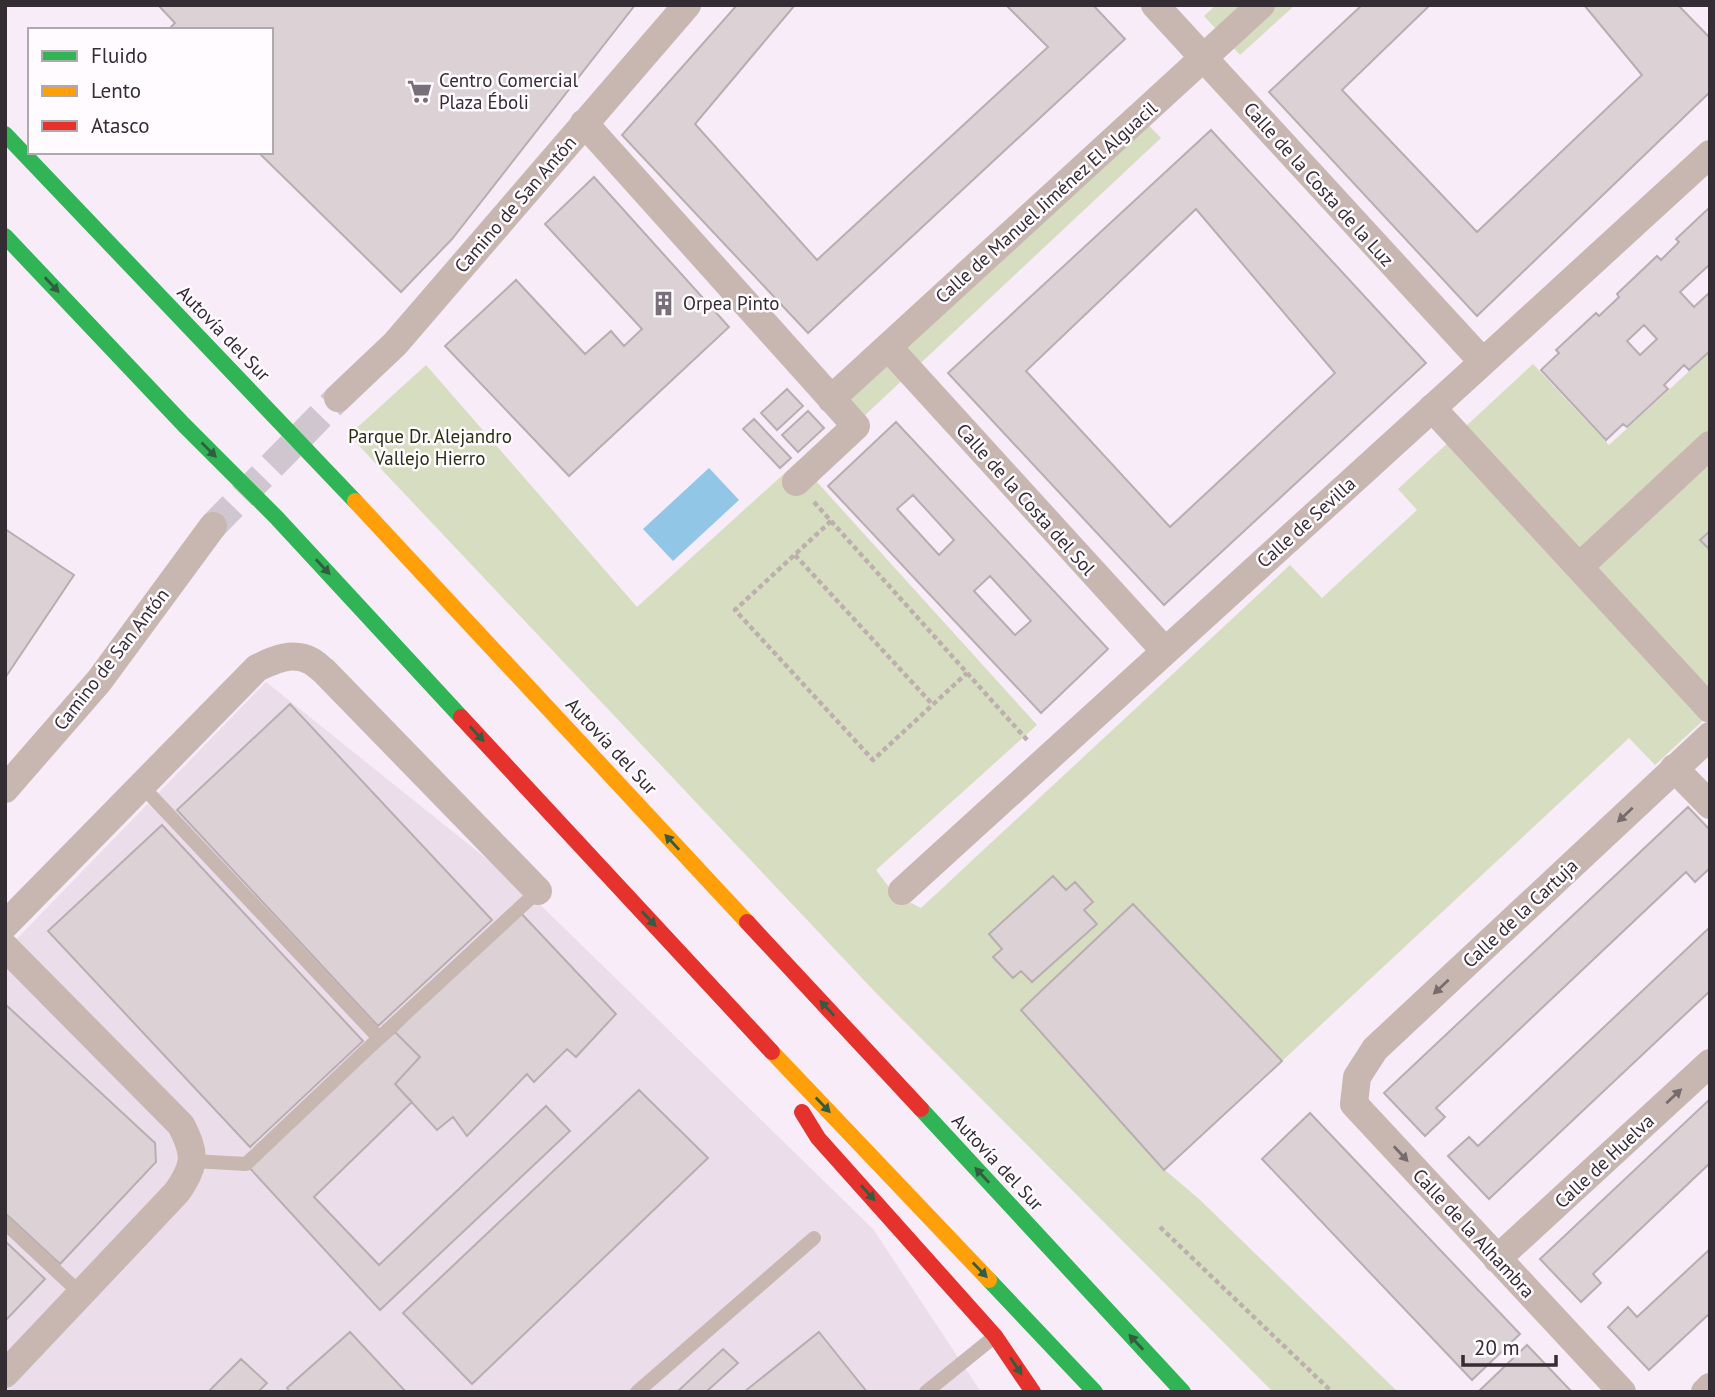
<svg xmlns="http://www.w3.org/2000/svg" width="1715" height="1397" font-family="'PT Sans',sans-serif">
<rect width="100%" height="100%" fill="#f7ecf7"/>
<path fill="#ecddea" d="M266,682L523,888L873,1229L981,1392H5V951Z"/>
<path fill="#d7ddc0" d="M1216,5H1295L1240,55L1204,16Z
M1130,106L1161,138L863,417L832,384Z
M1710,352V531L1700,540L1710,550V714L1655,765L1629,738L1165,1170L1199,1199L1398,1392H1273L877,994L349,435L426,365L637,607L798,461L1037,725L876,870L895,895L921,908L1290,565L1322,598L1417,510L1398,489L1533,364L1609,445Z"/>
<path fill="#91c6e7" d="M709,468L739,500L673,561L643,529Z"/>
<path fill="#dcd1d4" stroke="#b8aeb1" stroke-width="2" fill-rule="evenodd" d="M158,5H635L452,239L401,292L258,152H271V30H168L175,23Z
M737,5H795L695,124L817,260L1048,47L1006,5H1093L1125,39L808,333L622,135Z
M1362,5H1430L1342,90L1477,232L1642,75L1584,5H1678L1710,38V92L1477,316L1269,92Z
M1211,130L1426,363L1164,605L948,373ZM1196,209L1335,373L1170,527L1026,371Z
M594,177L729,327L569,476L445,346L516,280L585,354L611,331L624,346L642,329L545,224Z
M1710,207V267L1708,266L1680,292L1694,307L1710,292V351L1689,370L1684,365L1664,385L1668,389L1627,427L1623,424L1606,440L1541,370L1559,353L1556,350L1596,313L1599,316L1619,297L1617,294L1657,256L1661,260L1679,242L1676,239ZM1644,325L1657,339L1640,355L1627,341Z
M787,389L803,406L777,430L761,413Z
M808,411L824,428L798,452L782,435Z
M754,419L791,458L780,468L743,429Z
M896,422L1108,649L1041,713L828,486ZM913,495L954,540L939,555L897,509ZM990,576L1031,621L1015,635L974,591Z
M5,529L74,575L5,678Z
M1710,531V550L1700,540Z
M290,704L492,920L378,1026L177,810Z
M1688,807L1710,830V868L1695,882L1686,872L1436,1108L1445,1117L1425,1136L1384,1093Z
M162,825L363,1041L250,1147L48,931Z
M1053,876L1066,890L1075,882L1093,902L1084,910L1097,924L1032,982L1021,971L1013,978L993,957L1002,949L989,934Z
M1133,904L1282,1061L1164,1170L1021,1010Z
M518,910L616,1014L576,1057L567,1049L534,1082L527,1074L467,1136L453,1117L437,1130L395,1084L420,1057L395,1032Z
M1710,927V991L1489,1199L1448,1156L1469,1137L1478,1146Z
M5,1004L155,1143L156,1162L60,1264L5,1213Z
M395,1032L420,1057L395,1084L412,1102L314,1197L379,1265L546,1106L570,1131L380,1310L246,1164Z
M639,1090L708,1158L472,1384L403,1313Z
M1710,1099V1163L1593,1274L1601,1283L1581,1302L1540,1259Z
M1310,1113L1520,1334L1472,1380L1262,1159Z
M5,1241L45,1279L5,1321Z
M1710,1249V1313L1649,1370L1608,1327L1628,1307L1637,1317Z
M350,1332L406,1392H290L287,1388Z
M819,1332L867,1392H744Z
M1527,1345L1572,1392H1478Z
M723,1349L738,1363L706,1392H677Z
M241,1359L267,1383L258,1392H208Z"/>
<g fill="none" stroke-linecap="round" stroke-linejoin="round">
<path stroke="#d0c6d0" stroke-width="28" stroke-dasharray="28 14" stroke-linecap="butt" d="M213,526L338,398"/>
<path stroke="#bcafad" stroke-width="4.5" stroke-dasharray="5 3.5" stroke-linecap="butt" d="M814,502L1028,741
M831,521L735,610L873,760L967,673
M795,555L933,705
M1160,1227L1332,1392"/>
<path stroke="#c8b7b1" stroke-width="14" d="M142,786L379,1038
M193,1161L246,1164L379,1038L538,891
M5,1223L81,1294
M637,1392L814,1238
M926,1392L994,1337"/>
<path stroke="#c8b7b1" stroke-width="28" d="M1155,5L1483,362
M584,123L856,426L796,482
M888,347L1165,651
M338,398L395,344L687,5
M831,399L1261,5
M1432,408L1710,709
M1579,567L1710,445
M1674,768L1710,805
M5,789L99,681L213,526
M902,891L1483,362L1710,154
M5,925L257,668C273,660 293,651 311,661C315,663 320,668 324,671L538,891
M5,947L181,1125C196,1154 196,1165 177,1192L5,1374
M1497,1259L1710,1063
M1622,1392L1354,1104L1357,1077L1375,1049L1710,736
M1705,1392L1710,1387"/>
<path stroke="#30b455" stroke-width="16" d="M5,134L355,501
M5,236L184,425L276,517L461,717
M921,1109L1183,1392
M989,1280L1095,1392"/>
<path stroke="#ff9f0a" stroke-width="16" d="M355,501L747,922
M772,1052L989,1280"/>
<path stroke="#e5322d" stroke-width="16" d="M461,717L772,1052
M747,922L921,1109
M802,1112L818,1138L995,1336L1033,1392"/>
</g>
<defs><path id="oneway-solid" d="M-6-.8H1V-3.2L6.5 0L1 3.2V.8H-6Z" transform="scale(1.75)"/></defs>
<g fill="#335c40">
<use href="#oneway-solid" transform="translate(52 285) rotate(47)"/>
<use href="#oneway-solid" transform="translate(209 450) rotate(45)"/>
<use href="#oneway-solid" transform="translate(323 567) rotate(47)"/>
<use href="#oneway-solid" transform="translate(477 734) rotate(47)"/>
<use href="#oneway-solid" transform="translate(672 842) rotate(-133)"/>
<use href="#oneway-solid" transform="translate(649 919) rotate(47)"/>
<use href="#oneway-solid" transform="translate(827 1008) rotate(-133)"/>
<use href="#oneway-solid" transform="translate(823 1105) rotate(46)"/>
<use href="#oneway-solid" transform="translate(982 1175) rotate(-133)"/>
<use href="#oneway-solid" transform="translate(868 1193) rotate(48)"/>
<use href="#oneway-solid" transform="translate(980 1270) rotate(46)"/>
<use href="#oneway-solid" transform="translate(1136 1342) rotate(-133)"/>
<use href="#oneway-solid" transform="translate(1016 1366) rotate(56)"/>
</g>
<g fill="#776b6c">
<use href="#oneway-solid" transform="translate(1625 815) rotate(137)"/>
<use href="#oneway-solid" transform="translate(1441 987) rotate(137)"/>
<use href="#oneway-solid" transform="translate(1674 1096) rotate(-43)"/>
<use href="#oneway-solid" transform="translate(1401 1154) rotate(47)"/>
</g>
<defs>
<symbol id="supermarket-bare" viewBox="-9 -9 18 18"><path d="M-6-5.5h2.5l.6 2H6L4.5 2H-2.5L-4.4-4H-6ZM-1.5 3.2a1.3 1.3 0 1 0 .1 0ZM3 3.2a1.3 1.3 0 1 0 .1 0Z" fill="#787078" stroke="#fffbff" stroke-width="2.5" paint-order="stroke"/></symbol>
<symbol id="building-bare" viewBox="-9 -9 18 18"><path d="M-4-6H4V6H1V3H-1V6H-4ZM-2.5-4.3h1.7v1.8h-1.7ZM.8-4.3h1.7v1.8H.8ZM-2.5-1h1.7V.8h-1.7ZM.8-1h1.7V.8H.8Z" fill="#787078" stroke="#fffbff" stroke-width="2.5" paint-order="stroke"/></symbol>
</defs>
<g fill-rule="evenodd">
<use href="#supermarket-bare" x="402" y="74" width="35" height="35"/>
<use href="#building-bare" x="646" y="286" width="35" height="35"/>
</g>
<g text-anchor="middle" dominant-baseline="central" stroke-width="5" stroke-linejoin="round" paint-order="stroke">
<g font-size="19" fill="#342d34" stroke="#fffbff" text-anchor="start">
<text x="439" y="80">Centro Comercial<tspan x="439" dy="22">Plaza Éboli</tspan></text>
<text x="683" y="303">Orpea Pinto</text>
</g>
<g font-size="19" fill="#342d34" stroke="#fffbff">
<text transform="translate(1319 184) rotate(48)">Calle de la Costa de la Luz</text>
<text transform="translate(1046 202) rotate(-42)">Calle de Manuel Jiménez El Alguacil</text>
<text transform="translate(515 204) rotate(-49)">Camino de San Antón</text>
<text transform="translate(224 333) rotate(46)">Autovía del Sur</text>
<text transform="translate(1026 499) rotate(48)">Calle de la Costa del Sol</text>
<text transform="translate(1306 522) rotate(-42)">Calle de Sevilla</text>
<text transform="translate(111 659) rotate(-52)">Camino de San Antón</text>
<text transform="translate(612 746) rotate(47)">Autovía del Sur</text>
<text transform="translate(1520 913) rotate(-43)">Calle de la Cartuja</text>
<text transform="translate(1604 1161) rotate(-43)">Calle de Huelva</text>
<text transform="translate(998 1162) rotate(47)">Autovía del Sur</text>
<text transform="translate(1474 1233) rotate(47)">Calle de la Alhambra</text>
</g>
<g font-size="19" fill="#283111" stroke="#fffbff">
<text x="430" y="436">Parque Dr. Alejandro<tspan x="430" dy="22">Vallejo Hierro</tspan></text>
</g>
</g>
<rect width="1715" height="1397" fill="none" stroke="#342d34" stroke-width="14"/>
<rect x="28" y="28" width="245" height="126" fill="#fffbff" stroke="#aea9ae" stroke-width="2"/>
<rect x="42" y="51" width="35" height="10" fill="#30b455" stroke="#aea9ae" stroke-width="2"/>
<text x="91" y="63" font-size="21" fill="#342d34">Fluido</text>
<rect x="42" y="86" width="35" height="10" fill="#ff9f0a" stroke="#aea9ae" stroke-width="2"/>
<text x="91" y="98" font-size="21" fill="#342d34">Lento</text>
<rect x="42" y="121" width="35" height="10" fill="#e5322d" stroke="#aea9ae" stroke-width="2"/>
<text x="91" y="133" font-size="21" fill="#342d34">Atasco</text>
<path d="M1463 1355v10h93v-10" fill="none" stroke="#342d34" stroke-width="3.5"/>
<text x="1474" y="1355" font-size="21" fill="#342d34" stroke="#fffbff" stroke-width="5" paint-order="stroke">20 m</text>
</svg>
